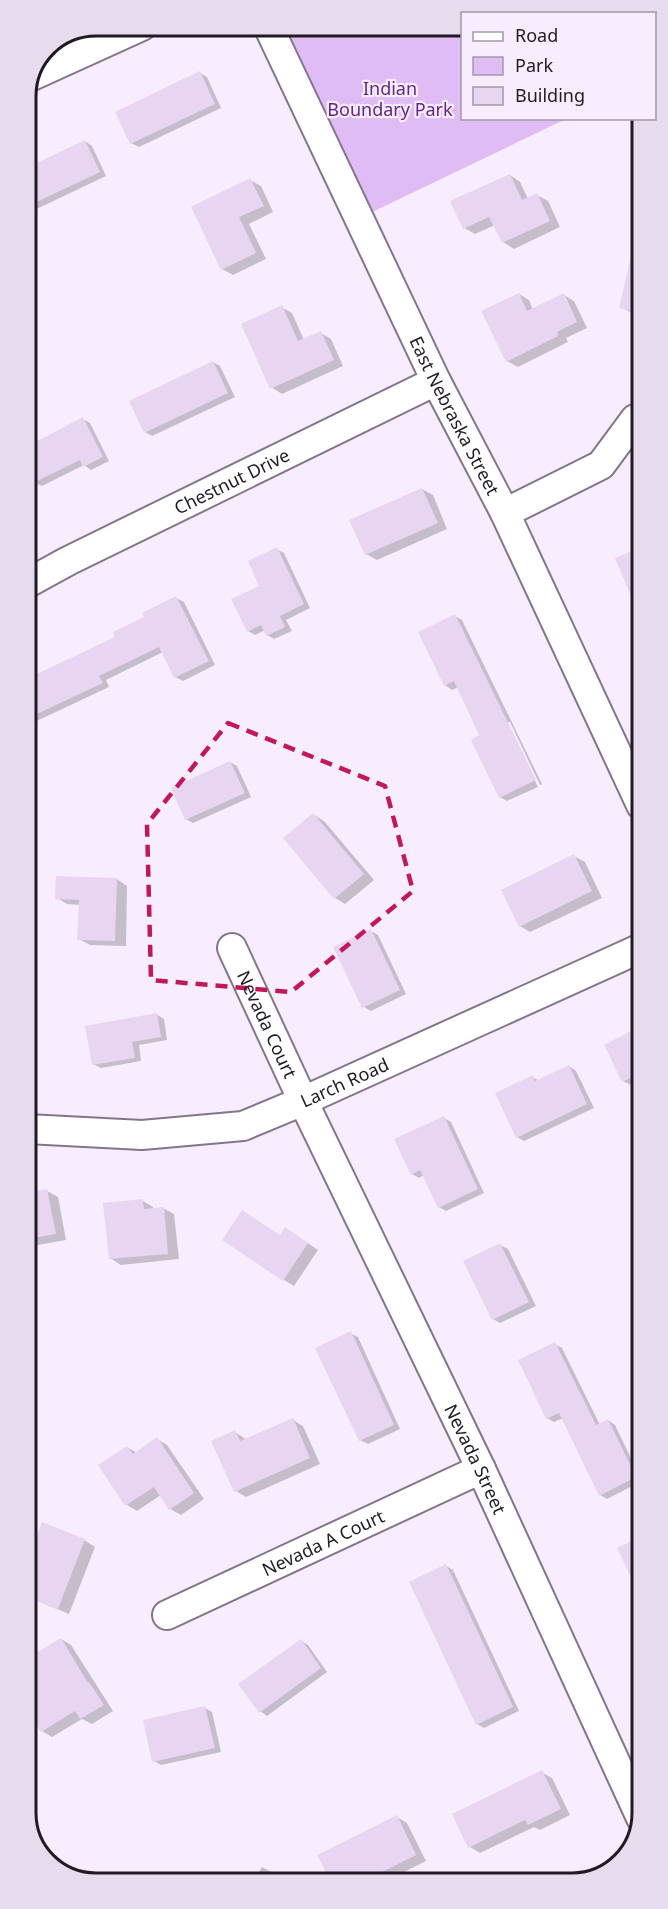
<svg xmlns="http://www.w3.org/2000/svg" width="668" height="1909" font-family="'Noto Sans',sans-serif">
<rect width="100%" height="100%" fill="#f8edfe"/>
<path fill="#e0bcf5" d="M276,26H462V118L566,119L366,215Z"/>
<path fill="#0003" d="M200,73L207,77L221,108L139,147L131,143Z
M85,141L92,146L106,176L26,214V169Z
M510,175L520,182L528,199L537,195L548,201L560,227L514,249L503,242L495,225L475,234L464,228Z
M250,180L261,186L273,212L249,224L266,259L233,275L222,269Z
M634,252L640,254L641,315L632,313L621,307Z
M519,294L529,300L533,310L564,295L574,301L587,328L566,338L568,342L518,367L507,361Z
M281,307L292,313L304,340L321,333L331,339L343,366L282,394L271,387Z
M213,362L220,366L235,397L152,436L145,432Z
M83,419L90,423L109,461L91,470L84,465L42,486L34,482Z
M422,489L433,495L447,529L377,560L366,554Z
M276,549L284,553L310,608L286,620L292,631L274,639L267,635L265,630L255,635L248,631L261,586Z
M176,598L184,602L215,665L183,681L175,677L163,652L106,680L109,687L26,726V681L117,638Z
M455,616L462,620L542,784L540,785L510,722H506L538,787L507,801L500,797L481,736L458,687L452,690L445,685Z
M230,762L237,766L251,797L193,823L186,819Z
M314,815L324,821L374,880L345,904L335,898Z
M574,856L585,862L602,898L530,932L520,926Z
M117,879L127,886L126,946L90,945L79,939L80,905L67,904L57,898Z
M371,931L378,935L406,994L371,1011L364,1007Z
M156,1014L164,1019L167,1040L139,1045L141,1061L101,1068L93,1064Z
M641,1028L642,1079L631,1085L623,1081L606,1045Z
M569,1066L576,1071L594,1108L524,1141L517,1137L533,1077L539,1081Z
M444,1118L451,1122L484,1193L446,1211L439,1207L424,1175L419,1178L412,1174Z
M47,1191L58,1197L66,1240L27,1247V1194Z
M143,1201L153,1207V1209L163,1208L174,1214L179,1259L121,1265L110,1258Z
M296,1235L318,1250L294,1286L284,1280L281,1237Z
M500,1245L508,1249L536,1306L500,1323L493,1319Z
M27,1312L33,1315L27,1331Z
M350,1333L358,1337L400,1429L368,1444L360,1440Z
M555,1344L562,1348L600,1425L608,1420L615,1425L642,1481L607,1499L600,1495L563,1418L554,1422L547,1418Z
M293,1420L303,1426L320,1464L246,1497L236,1491L235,1432L247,1440Z
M157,1439L167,1445L204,1499L181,1515L170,1509L161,1495L137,1511L127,1505L100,1466L127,1447L137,1453Z
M84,1540L95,1547L69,1614L28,1597L27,1564Z
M446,1566L453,1570L519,1711L484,1728L477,1724Z
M61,1639L71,1645L113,1711L92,1724L82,1719L52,1737L42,1731L34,1717L28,1721V1670L37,1664Z
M301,1641L308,1645L327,1672L267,1716L260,1711Z
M205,1708L212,1712L221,1752L161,1765L154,1761Z
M541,1772L552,1778L570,1815L540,1830L534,1827L480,1853L470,1847Z
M397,1817L407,1823L426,1861L384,1882H333L319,1856Z
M262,1867L273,1873L286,1882L252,1883Z"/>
<path fill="#e7d5f2" d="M200,71L215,104L130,144L115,112Z
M85,140L100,172L26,207V168Z
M510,174L522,200L537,193L550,221L502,243L489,217L463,229L450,201Z
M250,178L264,206L239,217L256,253L221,270L191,207Z
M632,252L640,253V313L619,308Z
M519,293L527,311L564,293L577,322L557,332L558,336L506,362L481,311Z
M282,305L298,341L321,331L334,360L270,389L241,324Z
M213,361L228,393L144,433L129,401Z
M83,417L103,457L83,467L80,460L33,483L26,469V447Z
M422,488L438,523L365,555L349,520Z
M277,547L304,604L280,616L285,627L266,636L261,625L247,632L231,599L259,586L248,561Z
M641,547V620L615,558Z
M176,596L209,661L174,678L159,647L99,676L103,683L26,719V679L115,637L113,632L144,617L142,613Z
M455,614L536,780L499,798L471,740L479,735L454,681L444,686L418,632Z
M230,761L245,793L185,820L171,788Z
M313,813L364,874L334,899L283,838Z
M574,854L592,891L519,927L501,890Z
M56,876L117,878L115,941L77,940L79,900L55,899Z
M371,929L400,990L362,1008L333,947Z
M157,1013L161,1037L132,1042L135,1058L92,1065L85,1026Z
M641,1026L642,1072L622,1082L604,1045Z
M569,1065L587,1104L516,1138L495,1093L533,1075L535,1081Z
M444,1116L478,1189L438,1208L420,1170L411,1175L394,1139Z
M47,1189L56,1234L27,1239V1193Z
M143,1199L144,1209L164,1207L168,1254L109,1259L103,1203Z
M242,1210L280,1235L285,1227L308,1243L283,1281L222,1240Z
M500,1243L529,1302L492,1320L463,1261Z
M351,1331L394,1425L359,1441L315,1348Z
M555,1342L596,1425L608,1419L636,1477L599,1496L559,1413L546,1419L518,1360Z
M293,1418L310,1458L234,1492L211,1441L235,1430L240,1441Z
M157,1437L194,1493L169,1510L154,1487L125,1506L98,1465L127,1446L133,1454Z
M42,1522L85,1539L58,1609L28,1597L27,1560Z
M642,1536V1600L617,1548Z
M446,1564L513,1707L476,1725L409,1582Z
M61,1638L88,1683L89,1682L104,1705L80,1719L75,1711L41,1732L28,1710V1658Z
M301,1639L321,1668L259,1713L238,1684Z
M205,1706L215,1748L152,1762L143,1720Z
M542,1770L561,1809L528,1825L525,1820L468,1848L452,1814Z
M397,1815L416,1855L362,1882H331L317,1855Z"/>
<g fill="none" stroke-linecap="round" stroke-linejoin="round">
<defs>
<g id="street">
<path id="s1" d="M268,26L436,381L505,513L641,805"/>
<path d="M32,76L142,26"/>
<path d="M505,513L601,465L635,419"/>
<path id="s2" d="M26,584L68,561L436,381"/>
<path id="s3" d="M232,948L303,1101L481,1469L641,1818"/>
<path id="s4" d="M27,1129L142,1135L243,1126L303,1101L641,948"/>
<path id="s5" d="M167,1615L481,1469"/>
</g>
</defs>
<use href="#street" stroke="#84748d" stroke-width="32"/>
<use href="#street" stroke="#fff" stroke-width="28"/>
</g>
<path fill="none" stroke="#c2185b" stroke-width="4.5" stroke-dasharray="12 8" stroke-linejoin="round" d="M228,723L385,786L413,891L291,992L151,980L147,824Z"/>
<g text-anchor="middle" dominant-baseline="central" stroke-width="4.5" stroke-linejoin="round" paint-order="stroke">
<g font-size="18" fill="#662684" stroke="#f8edfe">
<text x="390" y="88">Indian<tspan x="390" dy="21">Boundary Park</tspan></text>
</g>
<g font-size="18" fill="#211a25" stroke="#f8edfe">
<text stroke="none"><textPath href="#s1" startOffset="432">East Nebraska Street</textPath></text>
<text stroke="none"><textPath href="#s2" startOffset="230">Chestnut Drive</textPath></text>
<text stroke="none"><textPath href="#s3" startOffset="84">Nevada Court</textPath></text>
<text stroke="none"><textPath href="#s4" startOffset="327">Larch Road</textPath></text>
<text stroke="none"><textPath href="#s3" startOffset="566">Nevada Street</textPath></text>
<text stroke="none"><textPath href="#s5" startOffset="172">Nevada A Court</textPath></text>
</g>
</g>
<path d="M0 0H668V1909H0ZM96 36H572A60 60 0 0 1 632 96V1813A60 60 0 0 1 572 1873H96A60 60 0 0 1 36 1813V96A60 60 0 0 1 96 36Z" fill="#e7dced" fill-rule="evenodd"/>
<path fill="none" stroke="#211a25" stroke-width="3" d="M96 36H572A60 60 0 0 1 632 96V1813A60 60 0 0 1 572 1873H96A60 60 0 0 1 36 1813V96A60 60 0 0 1 96 36Z"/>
<rect x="461" y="12" width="195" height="108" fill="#f8edfe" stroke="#a299a7" stroke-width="1.5"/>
<rect x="473" y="32" width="30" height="9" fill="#ffffff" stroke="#a299a7" stroke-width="1.5"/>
<text x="515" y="42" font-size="18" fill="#211a25">Road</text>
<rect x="473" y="57" width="30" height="18" fill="#e0bcf5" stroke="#a299a7" stroke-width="1.5"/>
<text x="515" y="72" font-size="18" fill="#211a25">Park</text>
<rect x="473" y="87" width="30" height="18" fill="#e7d5f2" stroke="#a299a7" stroke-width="1.5"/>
<text x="515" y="102" font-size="18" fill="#211a25">Building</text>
</svg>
